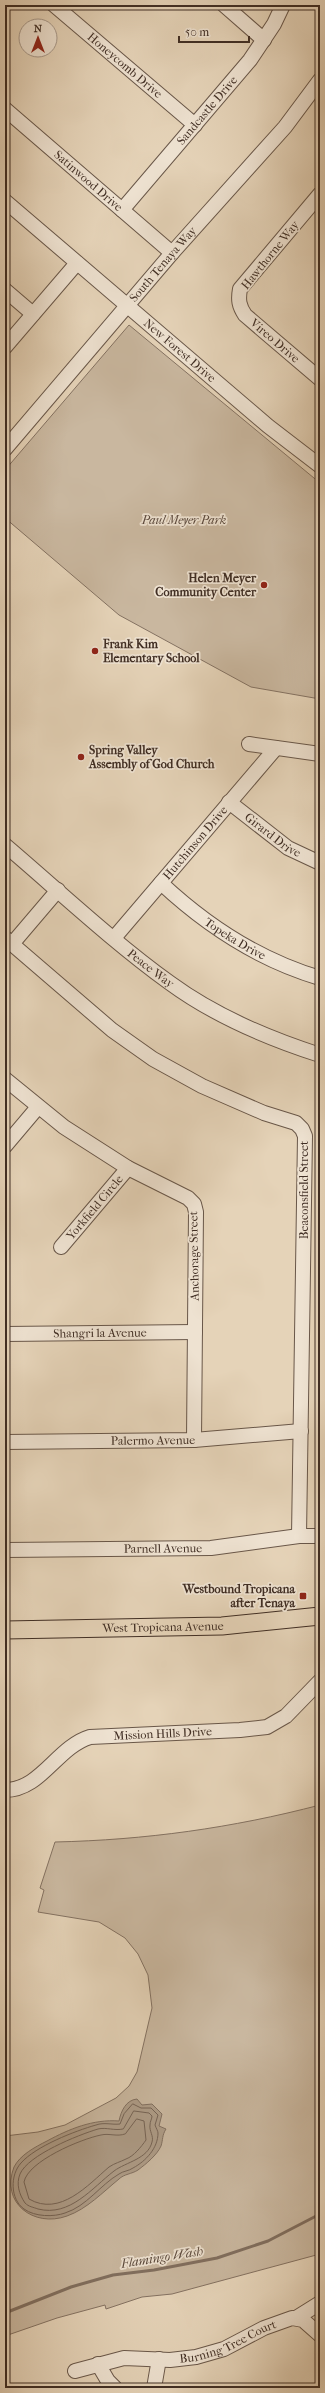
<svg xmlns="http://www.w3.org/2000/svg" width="325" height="2393" font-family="'IM FELL French Canon',serif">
<rect width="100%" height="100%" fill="#e5d3b8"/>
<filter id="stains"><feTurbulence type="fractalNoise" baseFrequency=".005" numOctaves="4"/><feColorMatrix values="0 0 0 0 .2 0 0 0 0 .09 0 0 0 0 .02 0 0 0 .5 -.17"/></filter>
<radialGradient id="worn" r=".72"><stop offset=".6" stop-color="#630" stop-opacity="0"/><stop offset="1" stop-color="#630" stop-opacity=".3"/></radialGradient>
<path fill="#c9b79f" stroke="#847262" d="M129,325L320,483V699L251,687L119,615L5,518V470Z
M320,1805V2254L172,2294L142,2297L106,2309L105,2305L57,2318L5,2336V2136L38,2132L65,2125L116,2098L129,2086L137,2072L152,2008L148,1975L138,1954L125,1938L99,1922L38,1912L44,1890L40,1888L55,1842C145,1840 232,1828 320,1805Z"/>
<path fill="#ad9b86" stroke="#816f5f" d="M137,2099L142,2105L152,2104L162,2114L159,2126L166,2129C162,2135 163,2140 161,2146C157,2155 146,2164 138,2170C132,2174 124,2174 119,2179C103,2192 87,2209 67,2216C34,2228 0,2203 14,2167C20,2155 35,2147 47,2141C69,2129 93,2119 119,2121C121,2111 126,2100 137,2099Z"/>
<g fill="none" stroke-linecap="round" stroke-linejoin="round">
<path stroke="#766455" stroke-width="1" d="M133,2104L141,2108H151L158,2115L155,2125C156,2128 158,2131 158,2133C158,2148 146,2161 133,2168C129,2171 123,2171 119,2174C100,2185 87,2206 65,2213C54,2217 35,2217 24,2209C10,2199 10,2175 21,2163C36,2146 75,2131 96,2125C104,2122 112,2125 120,2124L124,2114Z
M134,2111L149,2113L152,2116C152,2119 150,2121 150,2125C149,2131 154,2136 152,2142C148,2159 126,2162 114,2171C92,2188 70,2217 38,2209C33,2207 29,2207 25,2203C19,2194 16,2184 20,2174C28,2155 78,2135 98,2129C106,2127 115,2131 123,2129Z
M137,2119L144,2121L146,2140C141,2147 134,2156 126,2159C120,2162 115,2163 109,2167C88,2185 60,2217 29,2199L24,2182C28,2161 81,2139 101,2135C109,2133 117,2137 125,2134Z"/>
<path stroke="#816f5f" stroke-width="3" d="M5,2313L71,2287L113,2275L154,2270L217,2258L268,2241L320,2214"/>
<defs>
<g id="minor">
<path id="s1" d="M54,5L195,125"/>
<path d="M224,5L264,40"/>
<path id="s2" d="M5,109L172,253"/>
<path id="s3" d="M320,194L240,289C238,300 239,306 245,315L320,379"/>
<path id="s4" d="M5,201L268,426L320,466"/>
<path id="s5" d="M122,210L250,60L274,24L283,5"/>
<path d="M5,290L33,314"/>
<path d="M5,347L77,263"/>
<path id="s6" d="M5,449L172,253L285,127L320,80"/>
<path d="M249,744L320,754"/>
<path id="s7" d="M229,802L288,848L320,863"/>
<path id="s8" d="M5,845C59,891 112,941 170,983C215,1016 267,1038 320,1055"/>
<path id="s9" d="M161,883C207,926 259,960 320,978"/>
<path d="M5,938L112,1030L153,1059L202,1086L264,1113L296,1123L302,1129L305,1136L299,1536"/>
<path id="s10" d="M114,938L276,748"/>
<path d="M12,944L58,890"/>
<path d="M5,1079L64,1127L128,1168L188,1198L194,1204L196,1212L194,1440"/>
<path d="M5,1146L38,1107"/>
<path id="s11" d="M61,1247L128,1168"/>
<path id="s12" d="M5,1334L195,1332"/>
<path id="s13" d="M5,1442L194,1440L301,1431"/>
<path id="s14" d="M5,1550L211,1548L299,1536H320"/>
<path id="s15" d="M5,1790C41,1790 57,1747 90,1737L240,1730L267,1727L286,1716L320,1681"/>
<path d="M296,2318L320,2303"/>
<path d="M98,2364L108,2381L115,2388"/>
<path id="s16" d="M75,2371L124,2358L170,2360L196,2357L224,2349L264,2328L292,2318L303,2320L320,2335"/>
<path d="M154,2388L159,2359"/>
</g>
<g id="major">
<path id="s17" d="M5,1630L222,1626L320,1616"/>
</g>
</defs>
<use href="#minor" stroke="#695749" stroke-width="16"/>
<use href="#major" stroke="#402e24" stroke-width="19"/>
<use href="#minor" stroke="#eee2d1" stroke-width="14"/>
<use href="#major" stroke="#e5d3b8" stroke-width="17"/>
</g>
<g fill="#8f2418" stroke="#eee2d1" stroke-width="1.5">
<circle cx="264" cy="585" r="4"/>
<circle cx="95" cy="651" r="4"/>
<circle cx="81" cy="757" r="4"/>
<rect x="299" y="1592" width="8" height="8" rx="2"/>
</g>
<g text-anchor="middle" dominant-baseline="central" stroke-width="3.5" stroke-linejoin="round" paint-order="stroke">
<g font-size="12" fill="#402e24" stroke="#eee2d1">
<text stroke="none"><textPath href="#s1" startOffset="93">Honeycomb Drive</textPath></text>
<text stroke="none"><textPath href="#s5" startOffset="131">Sandcastle Drive</textPath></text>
<text stroke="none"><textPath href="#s2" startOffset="110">Satinwood Drive</textPath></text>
<text transform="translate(270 255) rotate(-51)">Hawthorne Way</text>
<text stroke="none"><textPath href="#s6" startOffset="243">South Tenaya Way</textPath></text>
<text stroke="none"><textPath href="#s3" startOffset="191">Vireo Drive</textPath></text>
<text stroke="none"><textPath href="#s4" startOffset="230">New Forest Drive</textPath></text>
<text stroke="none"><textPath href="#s7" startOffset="55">Girard Drive</textPath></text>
<text stroke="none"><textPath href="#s10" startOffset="125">Hutchinson Drive</textPath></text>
<text stroke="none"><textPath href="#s9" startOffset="93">Topeka Drive</textPath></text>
<text stroke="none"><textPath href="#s8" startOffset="191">Peace Way</textPath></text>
<text transform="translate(304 1190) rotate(-90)">Beaconsfield Street</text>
<text stroke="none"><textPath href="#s11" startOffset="52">Yorkfield Circle</textPath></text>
<text transform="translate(194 1256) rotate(-91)">Anchorage Street</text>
<text stroke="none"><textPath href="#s12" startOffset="95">Shangri la Avenue</textPath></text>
<text stroke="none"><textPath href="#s13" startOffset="148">Palermo Avenue</textPath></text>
<text stroke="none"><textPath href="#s14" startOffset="158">Parnell Avenue</textPath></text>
<text stroke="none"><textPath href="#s17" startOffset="158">West Tropicana Avenue</textPath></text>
<text stroke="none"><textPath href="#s15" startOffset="175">Mission Hills Drive</textPath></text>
<text stroke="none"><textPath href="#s16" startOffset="158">Burning Tree Court</textPath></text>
</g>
<g font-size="12" font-style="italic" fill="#5b493d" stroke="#eee2d1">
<text x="184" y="520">Paul Meyer Park</text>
</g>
<g font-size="12" font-weight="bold" fill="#402e24" stroke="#eee2d1" text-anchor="end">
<text x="256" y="578">Helen Meyer<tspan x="256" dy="14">Community Center</tspan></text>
<text x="103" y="644" text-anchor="start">Frank Kim<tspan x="103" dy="14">Elementary School</tspan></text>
<text x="89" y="750" text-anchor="start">Spring Valley<tspan x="89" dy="14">Assembly of God Church</tspan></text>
<text x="295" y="1589">Westbound Tropicana<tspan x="295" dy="14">after Tenaya</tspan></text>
</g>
<g font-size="13" font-style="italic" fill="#5b493c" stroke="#eee2d1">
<text transform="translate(162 2257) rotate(-9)">Flamingo Wash</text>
</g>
</g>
<rect width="325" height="2393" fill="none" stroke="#e5d3b8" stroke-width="20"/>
<rect x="6" y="6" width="313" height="2381" fill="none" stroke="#402e24" stroke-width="2"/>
<rect x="10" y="10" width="305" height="2373" fill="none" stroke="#402e24"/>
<g transform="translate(38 38)"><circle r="19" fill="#eee2d1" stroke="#a89a8c"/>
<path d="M0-3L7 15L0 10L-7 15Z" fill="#8f2418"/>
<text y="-6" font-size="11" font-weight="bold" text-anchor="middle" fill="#402e24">N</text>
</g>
<path d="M179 36v6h70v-6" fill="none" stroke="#402e24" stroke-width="2"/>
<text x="185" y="36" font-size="12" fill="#402e24" stroke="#eee2d1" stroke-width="3" paint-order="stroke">50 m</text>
<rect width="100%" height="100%" filter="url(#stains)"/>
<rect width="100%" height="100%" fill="url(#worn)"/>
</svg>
